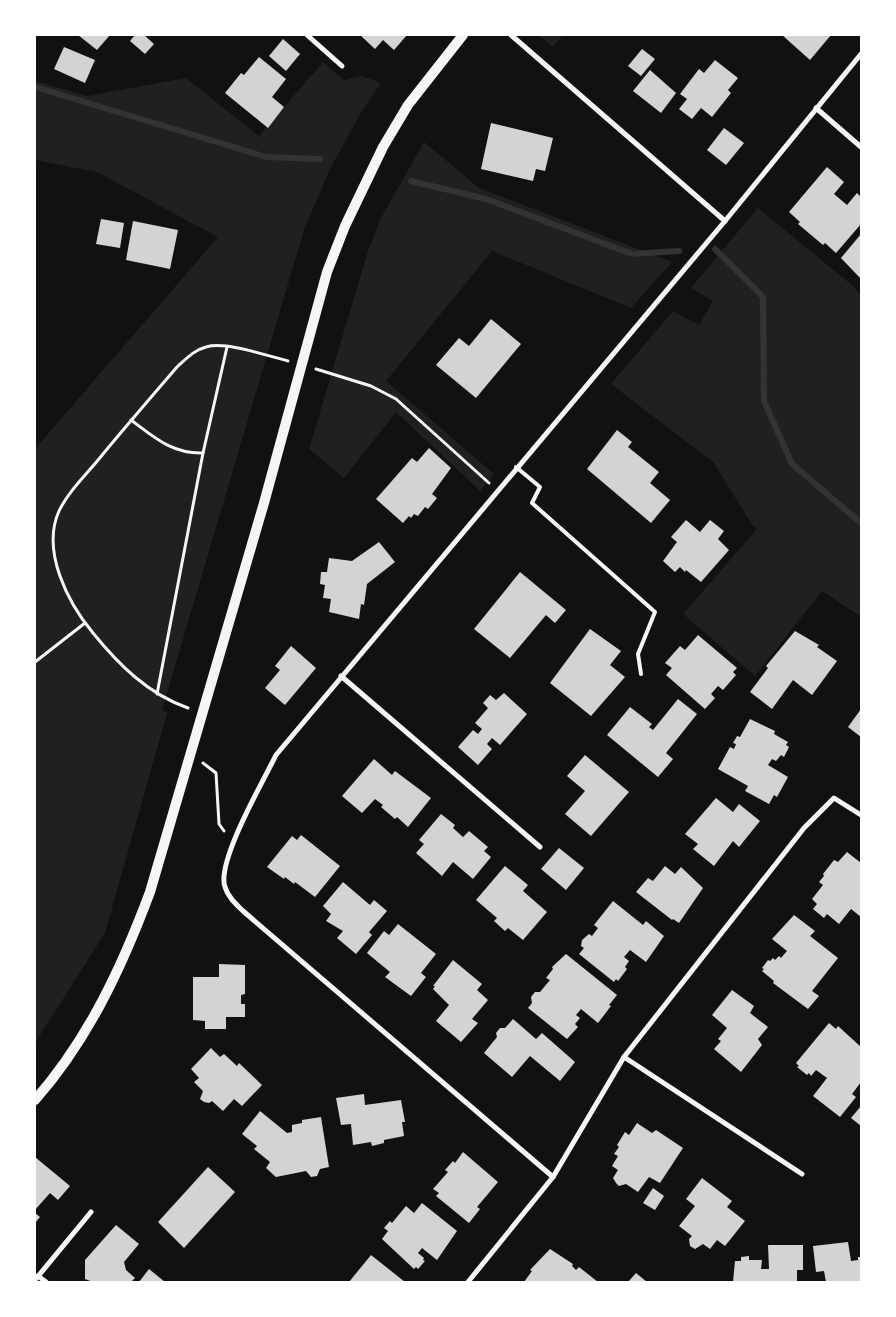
<svg xmlns="http://www.w3.org/2000/svg" width="896" height="1317" viewBox="0 0 896 1317" font-family="'Work Sans',sans-serif">
<rect width="100%" height="100%" fill="#111"/>
<g fill="#202020">
<polygon points="539,35 563,35 553,47"/>
<polygon points="323,62 344,80 362,76 381,83 363,109 330,169 304,230 162,710 167,713 105,933 35,1043 35,449 218,237 97,172 35,160 35,81 87,96 186,78 259,136"/>
<polygon points="424,142 479,188 672,262 631,308 492,251 386,381 494,474 480,491 396,412 344,478 309,449 368,251 381,218"/>
<polygon points="758,208 853,286 861,296 861,617 822,591 755,676 683,614 757,529 751,523 713,462 611,384 673,311 699,325 713,301 691,288"/>
</g>
<g fill="none" stroke-linecap="round" stroke-linejoin="round">
<g stroke="#333" stroke-width="6">
<polyline points="35,87 266,157 320,159"/>
<polyline points="411,181 486,199 632,254 679,251"/>
<polyline points="715,249 763,297 764,401 792,464 861,523"/>
</g>
</g>
<g fill="#d3d3d3">
<polygon points="78,35 110,35 97,50"/>
<polygon points="135,35 144,35 154,44 145,54 130,41"/>
<polygon points="360,35 407,35 394,50 383,40 375,49"/>
<polygon points="782,35 831,35 810,60"/>
<polygon points="283,39 300,54 286,71 269,56"/>
<polygon points="64,47 95,60 85,83 54,69"/>
<polygon points="642,49 655,59 641,76 628,66"/>
<polygon points="259,57 286,79 272,97 284,107 268,128 225,93 241,73 244,75"/>
<polygon points="715,60 738,78 728,90 731,93 712,117 701,108 692,119 679,109 687,99 680,94 699,69 704,73"/>
<polygon points="650,70 676,93 661,113 633,91"/>
<polygon points="491,123 553,138 545,171 536,169 533,181 481,169"/>
<polygon points="724,128 744,143 726,165 707,150"/>
<polygon points="827,167 844,182 834,194 847,205 857,193 861,197 861,224 836,253 825,243 823,245 798,224 800,222 789,212"/>
<polygon points="101,219 124,223 120,248 96,244"/>
<polygon points="133,221 178,230 170,269 126,260"/>
<polygon points="861,234 861,279 841,258"/>
<polygon points="491,319 521,344 476,398 436,365 459,338 469,346"/>
<polygon points="617,430 632,442 628,447 659,472 650,483 670,500 651,523 587,469"/>
<polygon points="429,448 451,468 432,494 437,498 428,509 425,507 418,516 414,514 411,518 409,516 403,523 376,499 412,458 417,462"/>
<polygon points="686,520 700,532 710,520 724,531 718,539 729,550 701,582 686,570 685,572 680,567 675,572 663,561 677,542 671,537"/>
<polygon points="379,542 395,562 367,584 364,605 361,604 359,619 329,612 331,599 323,598 325,585 320,584 321,572 327,572 329,558 352,561"/>
<polygon points="520,572 566,610 555,623 546,615 510,658 474,629"/>
<polygon points="590,629 621,651 610,665 625,677 591,716 550,683"/>
<polygon points="795,631 819,645 817,647 837,661 812,695 793,680 772,709 750,692 768,668 766,666"/>
<polygon points="698,635 737,668 733,672 736,675 723,690 718,686 711,694 715,698 705,709 666,675 672,668 665,663 680,646 685,650"/>
<polygon points="291,646 316,668 285,705 265,688 280,670 275,666"/>
<polygon points="504,693 527,714 500,745 492,738 487,744 492,749 478,765 458,747 473,730 478,734 482,729 475,723 488,708 483,703 490,695 496,700"/>
<polygon points="678,699 697,714 666,753 673,759 658,777 607,735 630,707 652,724 649,727 653,730"/>
<polygon points="861,709 861,737 848,727"/>
<polygon points="750,719 775,731 774,734 788,742 786,745 789,747 784,757 781,755 776,761 772,759 768,765 788,777 777,797 774,795 769,804 745,791 748,786 718,769 730,747 734,749 736,744 733,743 737,736 740,737"/>
<polygon points="585,755 629,792 591,836 565,814 585,791 567,776"/>
<polygon points="374,759 392,775 395,771 431,798 408,827 397,817 395,819 381,807 383,805 375,799 362,813 342,796"/>
<polygon points="716,798 733,812 739,804 760,821 739,847 733,841 714,866 693,849 698,844 685,834"/>
<polygon points="441,814 455,825 453,828 463,837 469,831 488,847 484,851 491,857 473,879 453,862 442,876 416,853 424,844 419,840"/>
<polygon points="301,835 340,866 315,897 295,882 294,884 285,877 284,879 267,867 292,836 297,840"/>
<polygon points="559,848 584,868 566,890 541,869"/>
<polygon points="847,852 861,863 861,917 851,909 839,924 827,914 824,918 813,909 817,904 812,899 823,885 819,882 824,876 823,874 834,860 838,862"/>
<polygon points="505,866 528,885 523,891 547,912 523,940 508,928 505,931 494,921 497,918 476,900"/>
<polygon points="665,866 675,874 681,867 703,888 679,923 673,919 672,920 636,892 648,878 653,881"/>
<polygon points="343,882 370,905 374,900 387,911 369,932 372,935 356,954 337,938 343,931 326,921 331,914 323,906"/>
<polygon points="613,901 643,925 646,921 664,936 646,962 630,950 624,957 629,961 625,967 627,969 618,981 616,979 614,982 579,954 584,948 581,946 582,940 589,934 592,936 598,928 594,925"/>
<polygon points="794,915 815,931 810,936 838,958 812,991 819,996 808,1009 773,983 774,981 762,971 764,969 762,968 768,960 770,961 773,958 775,960 779,956 781,958 787,951 772,939"/>
<polygon points="398,924 436,954 421,973 426,977 411,996 385,977 390,972 367,953 384,931 389,935"/>
<polygon points="566,954 617,995 609,1005 611,1006 598,1023 581,1009 576,1015 580,1018 575,1024 578,1027 567,1039 528,1008 532,1003 531,997 535,992 540,992 550,980 546,978 553,969 552,967"/>
<polygon points="453,960 482,984 477,990 488,1000 472,1019 478,1023 461,1042 436,1021 449,1005 433,989 435,986 433,986"/>
<polygon points="219,964 245,965 245,994 241,995 241,1004 245,1004 245,1017 226,1017 226,1029 205,1029 205,1021 193,1020 193,977 219,977"/>
<polygon points="732,990 754,1006 750,1013 768,1027 758,1039 762,1045 741,1072 714,1049 721,1041 718,1039 727,1028 712,1015"/>
<polygon points="513,1019 536,1039 542,1033 575,1062 560,1081 530,1056 512,1077 484,1053 497,1037 496,1033 500,1028 505,1028"/>
<polygon points="829,1023 836,1029 838,1026 861,1047 861,1082 852,1094 856,1097 840,1117 813,1096 827,1078 816,1070 811,1076 809,1073 807,1075 797,1067 799,1066 796,1063"/>
<polygon points="211,1048 220,1057 224,1054 237,1066 239,1063 262,1085 242,1106 234,1099 223,1111 212,1101 209,1103 204,1102 200,1099 203,1091 194,1082 199,1078 191,1069"/>
<polygon points="364,1094 365,1105 401,1100 405,1122 402,1122 404,1136 384,1140 384,1143 372,1146 371,1142 353,1145 351,1124 341,1125 336,1098"/>
<polygon points="861,1106 861,1126 851,1118"/>
<polygon points="260,1111 287,1133 292,1132 292,1125 302,1123 302,1120 321,1117 329,1167 320,1169 317,1176 311,1177 306,1171 276,1177 266,1168 270,1162 254,1149 257,1146 242,1134"/>
<polygon points="637,1123 652,1133 656,1130 683,1148 660,1183 649,1177 638,1192 626,1184 619,1186 616,1183 613,1178 618,1170 612,1166 618,1156 614,1154 619,1147 617,1145 625,1132 629,1135"/>
<polygon points="463,1152 498,1182 477,1207 480,1209 469,1223 436,1196 439,1193 433,1189 448,1172 445,1170 453,1161 455,1163"/>
<polygon points="35,1157 70,1186 58,1200 50,1193 35,1210"/>
<polygon points="208,1167 235,1192 184,1248 158,1222"/>
<polygon points="702,1178 732,1201 727,1207 745,1221 725,1246 717,1240 710,1249 703,1244 695,1249 690,1246 689,1239 692,1236 679,1226 695,1206 686,1199"/>
<polygon points="653,1188 664,1196 655,1210 643,1203"/>
<polygon points="422,1203 457,1231 437,1260 422,1248 418,1253 424,1258 423,1260 425,1261 418,1269 416,1267 414,1269 382,1239 388,1231 384,1228 390,1221 392,1223 406,1206 414,1213"/>
<polygon points="35,1213 40,1217 35,1223"/>
<polygon points="116,1225 139,1244 124,1262 126,1270 135,1278 131,1282 93,1282 85,1279 85,1260"/>
<polygon points="848,1242 851,1261 858,1260 858,1257 861,1257 861,1282 826,1282 824,1271 816,1272 813,1246"/>
<polygon points="768,1245 803,1245 803,1270 797,1270 797,1282 733,1282 735,1261 741,1261 741,1257 749,1256 749,1260 762,1260 761,1269 769,1269"/>
<polygon points="550,1249 573,1264 572,1266 576,1270 579,1267 598,1282 524,1282 532,1271 530,1270"/>
<polygon points="371,1255 405,1282 349,1282"/>
<polygon points="149,1269 165,1282 139,1282"/>
<polygon points="636,1273 647,1282 628,1282"/>
</g>
<g fill="none" stroke-linecap="round" stroke-linejoin="round">
<g stroke="#f5f5f5" stroke-width="3">
<polyline points="316,369 371,386 396,399 489,483"/>
<path d="M131,420C154,437 172,454 203,453"/>
<polyline points="35,662 85,623"/>
<polyline points="157,694 203,453 227,347"/>
<path d="M188,708C148,694 119,665 93,633C68,603 41,551 59,511C69,490 89,472 103,454C127,425 152,396 177,367C186,359 194,350 206,347C227,341 267,356 288,361"/>
<polyline points="203,763 216,773 219,824 224,831"/>
</g>
<polyline stroke="#f5f5f5" stroke-width="4" points="516,467 540,487 532,503 655,612 638,654 641,674"/>
<g stroke="#f5f5f5" stroke-width="5">
<polyline points="307,35 342,66"/>
<polyline points="511,35 725,221"/>
<polyline points="816,108 861,147"/>
<polyline points="341,676 540,847"/>
<polyline points="624,1057 802,1174"/>
<path d="M553,1177L243,911C236,904 228,897 225,887C216,862 264,780 276,755L725,221L861,54"/>
<polyline points="38,1276 46,1282"/>
<polyline points="35,1280 91,1212"/>
<polyline points="468,1282 553,1177 624,1057 804,828 834,798 861,815"/>
</g>
<path stroke="#f5f5f5" stroke-width="10" d="M35,1100C88,1040 122,967 150,892L264,503L327,272L345,226L383,147L408,105L463,35"/>
</g>
<rect width="896" height="1317" fill="none" stroke="#ffffff" stroke-width="72"/>
</svg>
